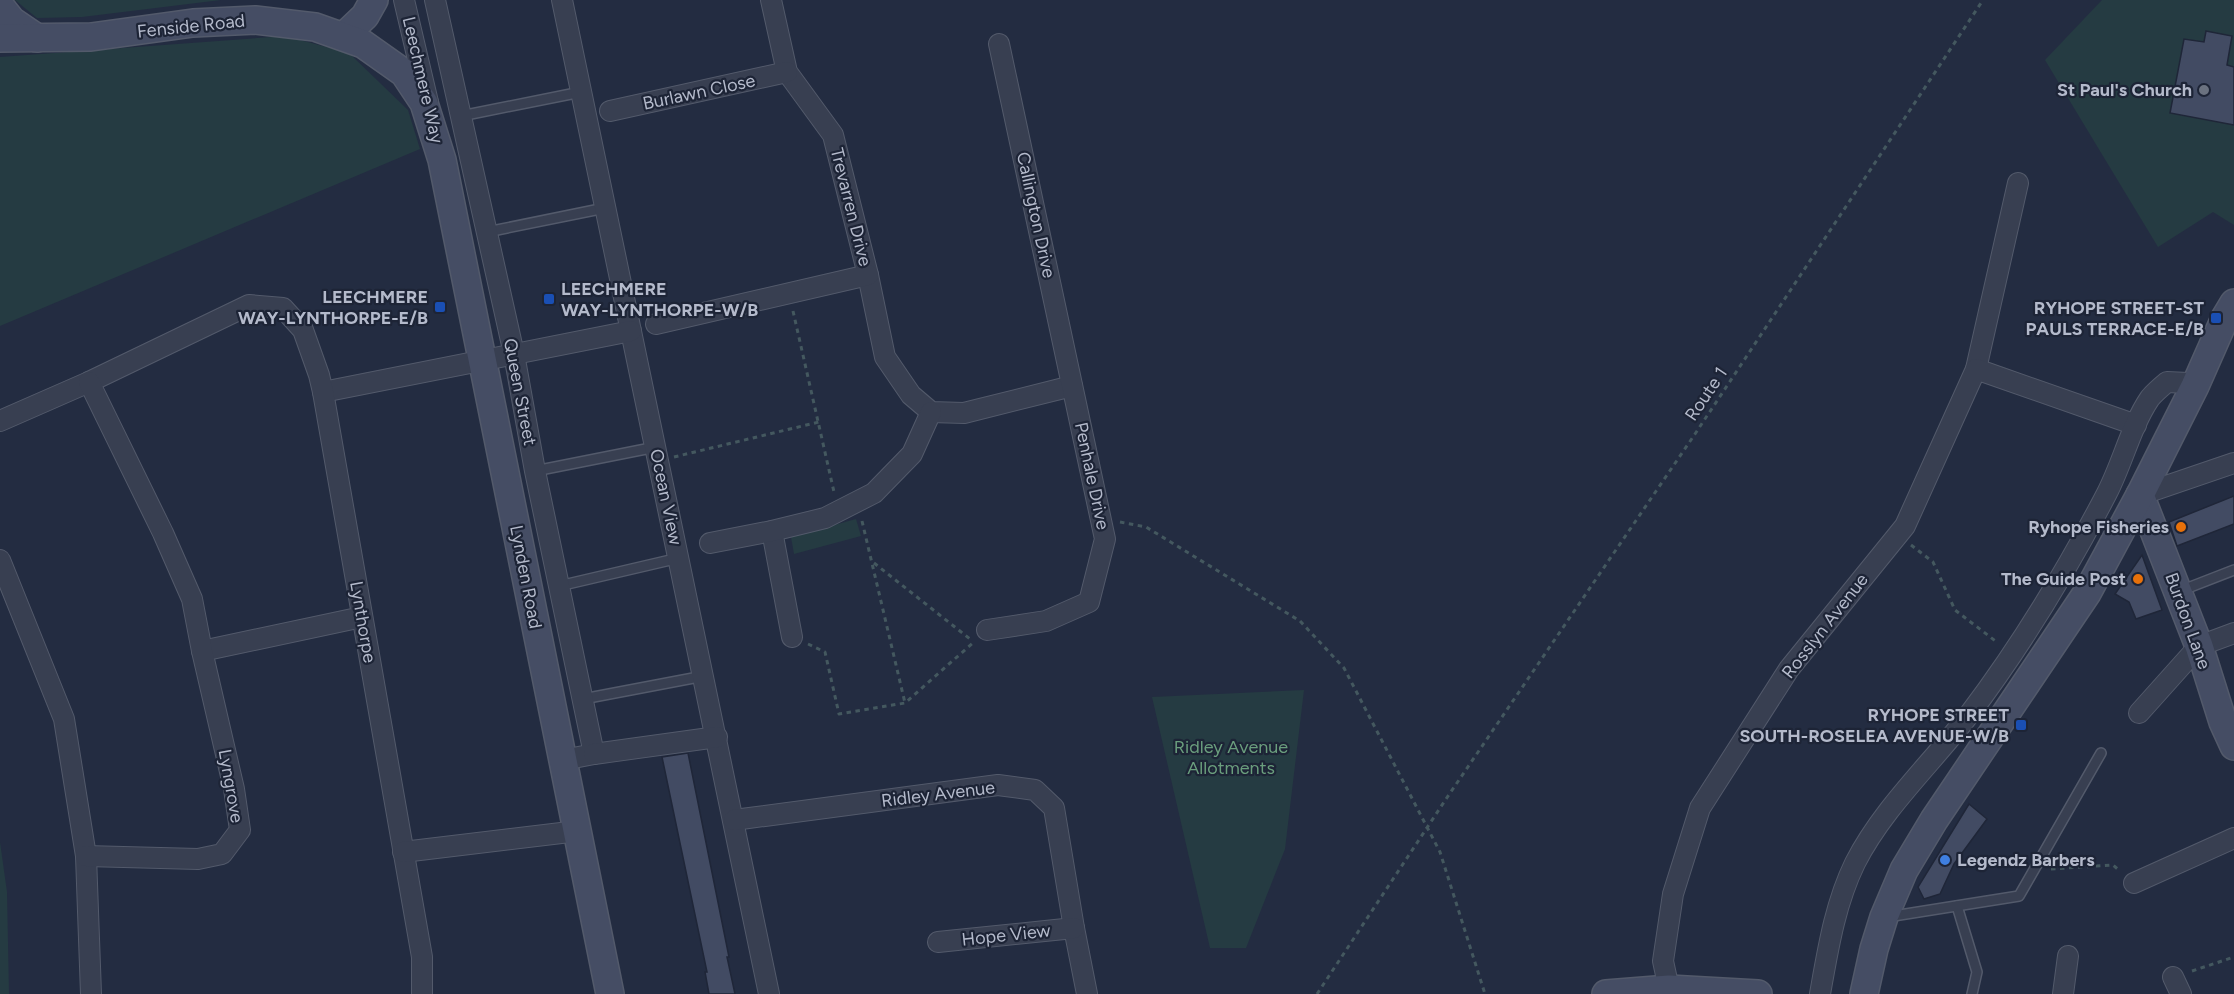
<svg xmlns="http://www.w3.org/2000/svg" width="2234" height="994" viewBox="0 0 2234 994" font-family="Figtree,sans-serif">
<rect width="100%" height="100%" fill="#232c41"/>
<g fill="#253b42">
<polygon points="15,0 221,0 82,17 37,18"/>
<polygon points="2102,0 2234,0 2234,225 2213,212 2158,247 2045,60"/>
<polygon points="285,36 349,53 408,110 420,149 0,326 0,57"/>
<polygon points="856,519 861,536 794,554 791,537"/>
<polygon points="1304,690 1285,849 1246,948 1210,948 1152,697"/>
<polygon points="0,842 7,892 9,994 0,994"/>
</g>
<g fill="#424b63" stroke="#1f2638" stroke-width="1.5">
<polygon points="2206,31 2232,36 2227,65 2234,67 2234,125 2170,113 2184,39 2204,42"/>
<polygon points="2234,496 2234,524 2177,546 2169,522"/>
<polygon points="2142,555 2162,610 2136,619 2129,602 2115,594"/>
<polygon points="688,753 729,957 727,957 735,994 709,994 705,972 707,972 662,757"/>
<polygon points="1969,804 1987,819 1954,864 1940,894 1924,899 1918,887"/>
</g>
<g fill="none" stroke-linecap="round" stroke-linejoin="round">
<g stroke="#535a6b" stroke-width="12">
<g id="lane">
<polyline points="461,116 581,92"/>
<polyline points="487,232 605,208"/>
<polyline points="535,471 656,447"/>
<polyline points="559,586 679,558"/>
<polyline points="2180,591 2234,570"/>
<polyline points="583,699 704,676"/>
<polyline points="1957,906 1977,972 1972,994"/>
<polyline points="1887,917 2019,896 2101,753"/>
</g>
</g>
<g stroke="#535a6b" stroke-width="22">
<g id="street">
<polyline points="404,0 428,102"/>
<polyline points="435,0 514,354 535,471 594,754 563,760"/>
<polyline points="562,0 769,994"/>
<polyline points="771,0 787,72 833,135 868,275 885,357 911,395 931,412 964,413 1072,386"/>
<polyline points="610,111 787,72"/>
<polyline points="656,324 868,275"/>
<polyline points="1976,369 2018,183"/>
<polyline points="323,392 631,331"/>
<polyline points="0,421 89,382 249,305 283,308 303,330 319,375 323,392 422,957 422,994"/>
<polyline points="2140,495 2234,463"/>
<polyline points="772,531 792,637"/>
<polyline points="710,543 772,531 825,518 874,493 912,454 931,412"/>
<polyline points="0,560 64,719 86,856 91,994"/>
<polyline points="987,630 1046,621 1089,602 1105,539 999,44"/>
<polyline points="202,651 362,617"/>
<polyline points="2139,713 2199,646 2234,633"/>
<polyline points="594,754 717,737"/>
<polyline points="734,820 998,785 1035,790 1054,808 1074,928 1087,994"/>
<polyline points="403,852 578,831"/>
<polyline points="86,856 198,859 222,854 240,830 234,789 202,651 192,599 163,533 89,382"/>
<polyline points="2134,883 2234,838"/>
<polyline points="938,942 1074,928"/>
<polyline points="2173,977 2181,994"/>
<polyline points="1669,989 1663,961 1673,894 1700,808 1789,669 1905,526 1976,369 2136,425"/>
<path d="M1820,994C1828,949 1835,904 1855,863C1883,808 1931,764 1968,716C2021,646 2067,570 2107,493C2123,462 2131,426 2150,398C2155,392 2161,387 2167,382L2188,383L2195,386"/>
<polyline points="2063,994 2068,956"/>
</g>
</g>
<g stroke="#535a6b" stroke-width="30">
<g id="secondary">
<polyline points="0,6 12,21 37,38"/>
<polyline points="344,36 365,16 374,0"/>
<polyline points="0,38 91,37 193,23 255,20 315,27 363,44 404,73 424,103 442,160 610,994"/>
<polyline points="2140,495 2199,646 2223,722 2234,746"/>
<polyline points="1606,994 1669,989 1758,994"/>
<polyline points="1864,994 1874,949 1884,917 1904,870 1934,820 2087,593 2140,495 2195,386 2225,318 2234,303"/>
</g>
</g>
<g stroke="#44585f" stroke-width="3" stroke-dasharray="4.5 4.5" stroke-linecap="butt">
<polyline points="793,311 834,492"/>
<polyline points="674,457 819,422"/>
<polyline points="862,521 905,703"/>
<polyline points="1120,522 1146,527 1300,621 1344,668 1440,852 1485,994"/>
<polyline points="1911,545 1933,562 1955,610 1998,643"/>
<polyline points="874,563 970,639"/>
<polyline points="808,644 825,652 839,714 905,703 975,641"/>
<polyline points="2051,869 2113,865 2120,871"/>
<polyline points="2192,971 2234,957"/>
<polyline points="1317,994 1446,799 1695,434 1983,0"/>
</g>
<use href="#lane" stroke="#383f51" stroke-width="9"/>
<use href="#street" stroke="#383f51" stroke-width="20"/>
<use href="#secondary" stroke="#454d64" stroke-width="27"/>
</g>
<circle fill="#6b7280" stroke="#1d2436" stroke-width="2" cx="2204" cy="90" r="6"/>
<g fill="#1a4fb4" stroke="#1d2436" stroke-width="2">
<rect x="543" y="293" width="12" height="12" rx="3"/>
<rect x="434" y="301" width="12" height="12" rx="3"/>
<rect x="2210" y="312" width="12" height="12" rx="3"/>
<rect x="2015" y="719" width="12" height="12" rx="3"/>
</g>
<g fill="#e8710a" stroke="#1d2436" stroke-width="2">
<circle cx="2181" cy="527" r="6"/>
<circle cx="2138" cy="579" r="6"/>
</g>
<circle fill="#3f7fe0" stroke="#1d2436" stroke-width="2" cx="1945" cy="860" r="6"/>
<g text-anchor="middle" dominant-baseline="central" stroke-width="4.5" stroke-linejoin="round" paint-order="stroke">
<g font-size="18" fill="#b4bacb" stroke="#1d2436">
<text transform="translate(191 26) rotate(-6)">Fenside Road</text>
<text transform="translate(423 80) rotate(77)">Leechmere Way</text>
<text transform="translate(699 92) rotate(-12)">Burlawn Close</text>
<text transform="translate(851 207) rotate(76)">Trevarren Drive</text>
<text transform="translate(1036 215) rotate(78)">Callington Drive</text>
<text transform="translate(520 392) rotate(79)">Queen Street</text>
<text transform="translate(1706 394) rotate(-56)">Route 1</text>
<text transform="translate(1092 476) rotate(78)">Penhale Drive</text>
<text transform="translate(666 497) rotate(78)">Ocean View</text>
<text transform="translate(526 577) rotate(79)">Lynden Road</text>
<text transform="translate(2188 621) rotate(70)">Burdon Lane</text>
<text transform="translate(363 622) rotate(80)">Lynthorpe</text>
<text transform="translate(1825 626) rotate(-52)">Rosslyn Avenue</text>
<text transform="translate(231 786) rotate(80)">Lyngrove</text>
<text transform="translate(938 794) rotate(-7)">Ridley Avenue</text>
<text transform="translate(1006 935) rotate(-6)">Hope View</text>
</g>
<g font-size="18" font-weight="bold" fill="#b4bacb" stroke="#1d2436" text-anchor="end">
<text x="2192" y="90">St Paul's Church</text>
<text x="561" y="289" text-anchor="start">LEECHMERE<tspan x="561" dy="21">WAY-LYNTHORPE-W/B</tspan></text>
<text x="428" y="297">LEECHMERE<tspan x="428" dy="21">WAY-LYNTHORPE-E/B</tspan></text>
<text x="2204" y="308">RYHOPE STREET-ST<tspan x="2204" dy="21">PAULS TERRACE-E/B</tspan></text>
<text x="2169" y="527">Ryhope Fisheries</text>
<text x="2126" y="579">The Guide Post</text>
<text x="2009" y="715">RYHOPE STREET<tspan x="2009" dy="21">SOUTH-ROSELEA AVENUE-W/B</tspan></text>
<text x="1957" y="860" text-anchor="start">Legendz Barbers</text>
</g>
<g font-size="18" fill="#6a9e7d" stroke="#1d2436">
<text x="1231" y="747">Ridley Avenue<tspan x="1231" dy="21">Allotments</tspan></text>
</g>
</g>
</svg>
